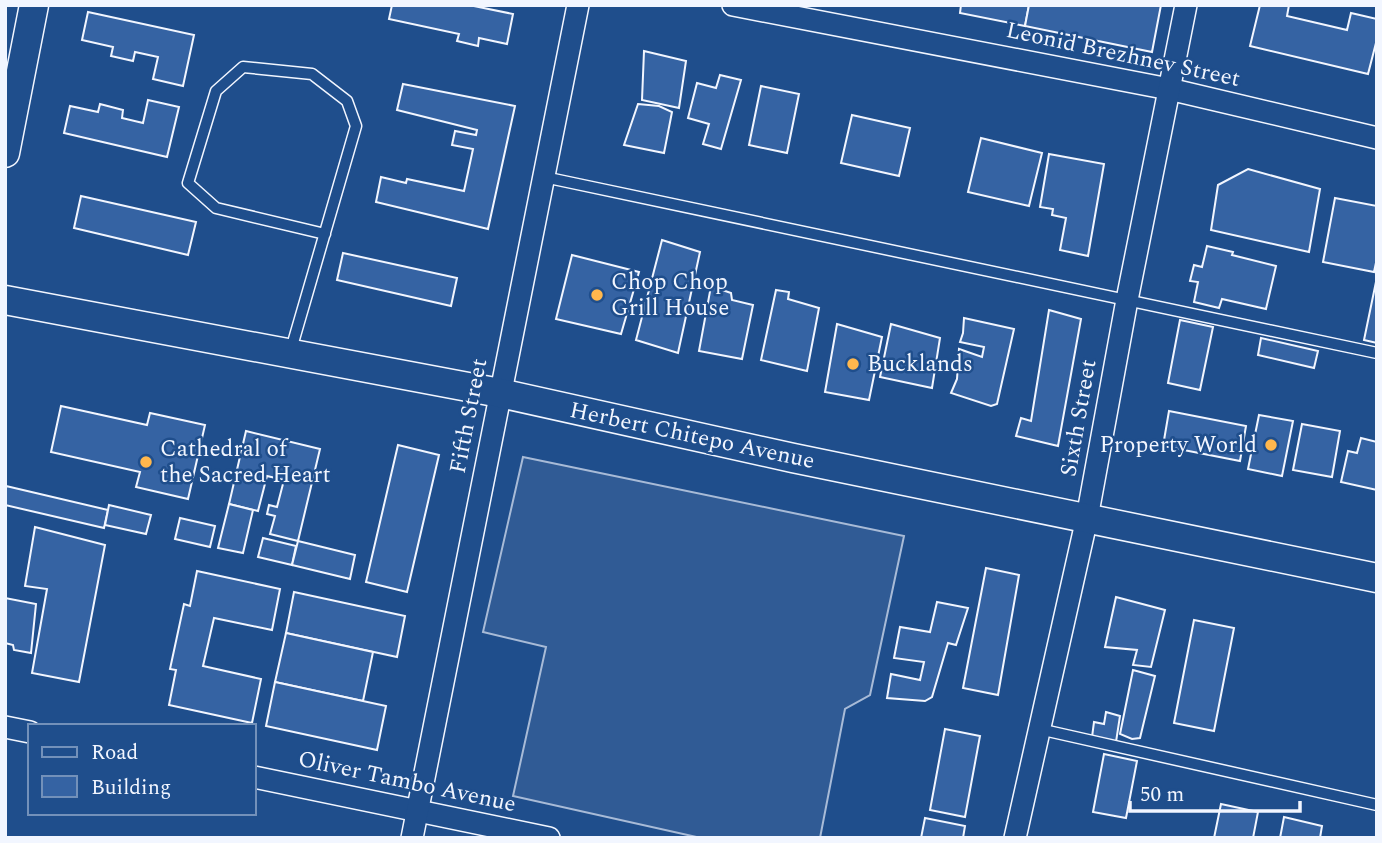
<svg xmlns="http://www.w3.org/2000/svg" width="1382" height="843" viewBox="0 0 1382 843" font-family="Spectral,serif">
<rect width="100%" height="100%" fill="#1f4e8c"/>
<polygon fill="#305b95" stroke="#a8bbd7" stroke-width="2" points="523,457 904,536 870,695 845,709 820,838 701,838 513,796 546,647 483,632"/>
<g fill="#3563a3" stroke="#f2f6ff" stroke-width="2">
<polygon points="392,5 469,5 513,14 507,44 479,38 478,46 457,41 459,34 389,19"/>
<polygon points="961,5 1029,5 1025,26 960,13"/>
<polygon points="1029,5 1161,5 1152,52 1025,26"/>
<polygon points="1260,5 1289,5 1287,16 1347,30 1351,13 1377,19 1377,39 1368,74 1250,46"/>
<polygon points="88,12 194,35 183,86 153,79 158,57 135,52 133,61 111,56 113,47 82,40"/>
<polygon points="644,51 686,61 679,108 642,100"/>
<polygon points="720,75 741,80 721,149 703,144 709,124 688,118 697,83 716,88"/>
<polygon points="403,84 515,106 488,229 376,202 381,177 406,183 407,179 464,191 473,149 452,145 455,131 476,135 477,130 397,110"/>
<polygon points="761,86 799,94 787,153 749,145"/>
<polygon points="148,100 179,107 167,157 64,133 70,106 98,112 100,104 123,110 122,118 143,123"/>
<polygon points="638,104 659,106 672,112 664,153 624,145"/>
<polygon points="852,115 910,128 899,176 841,163"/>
<polygon points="981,138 1042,153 1029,206 968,192"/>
<polygon points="1049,154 1104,164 1088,256 1060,250 1066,218 1052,215 1053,209 1040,207"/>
<polygon points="1248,169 1320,189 1309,252 1211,230 1218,185"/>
<polygon points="81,196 196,222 188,255 74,228"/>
<polygon points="1335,198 1377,206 1377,258 1374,272 1323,262"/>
<polygon points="662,240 700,252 678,353 636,340"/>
<polygon points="1207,246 1233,252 1232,255 1276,266 1266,309 1222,299 1219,308 1194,302 1198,282 1190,281 1194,265 1202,267"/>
<polygon points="343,253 457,278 451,306 337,280"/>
<polygon points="572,255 639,272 621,334 556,319"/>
<polygon points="1377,277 1377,343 1364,340"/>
<polygon points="711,286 731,293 732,300 753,305 742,359 699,351"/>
<polygon points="776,290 789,292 788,299 819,308 807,371 761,360"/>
<polygon points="1049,310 1081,319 1058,446 1016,436 1021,418 1031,421"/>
<polygon points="964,318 1014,329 997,404 991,406 951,393 957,379 959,349 982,357 984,347 960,342 963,333"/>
<polygon points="1180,320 1213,327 1200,390 1168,383"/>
<polygon points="837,324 882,337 869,400 825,392"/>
<polygon points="891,324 940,338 932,388 880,377"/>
<polygon points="1261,338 1318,351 1314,368 1258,355"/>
<polygon points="61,406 147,425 150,413 205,425 188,499 136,487 140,472 51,452"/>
<polygon points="1169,411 1246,426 1240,461 1163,446"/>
<polygon points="1259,415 1293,421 1282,476 1248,469"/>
<polygon points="1302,424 1340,431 1332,477 1293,470"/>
<polygon points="246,431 320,449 298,541 270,534 275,516 267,514 269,505 277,507 284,480 267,476 258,511 229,504"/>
<polygon points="1361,438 1377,442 1377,490 1341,482 1348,451 1357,453"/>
<polygon points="398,445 439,455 407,592 366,582"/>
<polygon points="6,486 108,510 104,528 5,505"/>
<polygon points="229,504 253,510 243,553 218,548"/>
<polygon points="109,505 151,515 146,534 105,525"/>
<polygon points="180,518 215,526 210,547 175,539"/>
<polygon points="35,527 105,545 79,682 32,673 47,589 25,586"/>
<polygon points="263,538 296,546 292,565 258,557"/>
<polygon points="298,541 355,555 350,579 292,565"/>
<polygon points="986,568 1019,575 998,695 963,688"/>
<polygon points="197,571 280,589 272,630 214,618 203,666 261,679 252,723 169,705 176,670 170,669 184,604 190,606"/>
<polygon points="294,592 405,616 397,657 286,633"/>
<polygon points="1116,597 1165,610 1151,667 1133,665 1137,650 1105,647"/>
<polygon points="5,598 36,604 31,653 14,650 13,645 5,643"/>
<polygon points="937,602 968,608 956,645 948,643 932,697 925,701 887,698 891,674 920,680 924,662 894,658 900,627 930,632"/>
<polygon points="1194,620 1234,628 1214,731 1174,723"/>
<polygon points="286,633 373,652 363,701 275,682"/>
<polygon points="1133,670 1155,676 1140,738 1132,739 1120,734"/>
<polygon points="275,682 386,706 377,750 266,726"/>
<polygon points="1106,712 1120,716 1116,742 1092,737 1094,722 1104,724"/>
<polygon points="945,729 980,736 965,817 930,810"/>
<polygon points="1104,754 1137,761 1126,818 1093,812"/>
<polygon points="1221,804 1258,812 1253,838 1214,838"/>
<polygon points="1284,817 1322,826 1320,838 1280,838"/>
<polygon points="925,818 965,826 963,838 921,838"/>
</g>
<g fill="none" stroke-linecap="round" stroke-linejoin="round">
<g stroke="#f2f6ff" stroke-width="13">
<g id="lane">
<polyline points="544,177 1377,353"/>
<polyline points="290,353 356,126 347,101 312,74 243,67 216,91 188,183 216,208 325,234"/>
<polyline points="1039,729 1377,805"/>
</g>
</g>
<g stroke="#f2f6ff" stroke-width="24">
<g id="street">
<polyline points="733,5 1169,89 1377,138"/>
<polyline points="5,727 30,732"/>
<polyline points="254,777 549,838"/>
<polyline points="412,838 578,5"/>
<polyline points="1015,838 1087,518 1127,300 1186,5"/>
</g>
</g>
<g stroke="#f2f6ff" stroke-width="31">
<g id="secondary">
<polyline points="5,153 34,5"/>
<polyline points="5,300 500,393 793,458 1377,578"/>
</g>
</g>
<use href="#lane" stroke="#1f4e8c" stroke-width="10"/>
<use href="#street" stroke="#1f4e8c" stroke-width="21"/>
<use href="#secondary" stroke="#1f4e8c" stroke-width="28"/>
</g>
<g fill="#ffb74d" stroke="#1f4e8c" stroke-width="2.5">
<circle cx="597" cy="295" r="7"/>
<circle cx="853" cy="364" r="7"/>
<circle cx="1271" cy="445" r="7"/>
<circle cx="146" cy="462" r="7"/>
</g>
<g text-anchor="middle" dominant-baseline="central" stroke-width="5" stroke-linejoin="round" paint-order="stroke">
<g font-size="23" fill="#f2f6ff" stroke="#1f4e8c">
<text transform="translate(1123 55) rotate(12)">Leonid Brezhnev Street</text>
<text transform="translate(469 416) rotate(-79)">Fifth Street</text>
<text transform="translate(1079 418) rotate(-80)">Sixth Street</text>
<text transform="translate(692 436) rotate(12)">Herbert Chitepo Avenue</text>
<text transform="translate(407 782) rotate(12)">Oliver Tambo Avenue</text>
</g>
<g font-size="23" fill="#f2f6ff" stroke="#1f4e8c" text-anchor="start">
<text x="611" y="282">Chop Chop<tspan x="611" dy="26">Grill House</tspan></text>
<text x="867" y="364">Bucklands</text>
<text x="1257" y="445" text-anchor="end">Property World</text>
<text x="160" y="449">Cathedral of<tspan x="160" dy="26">the Sacred Heart</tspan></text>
</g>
</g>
<rect width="1382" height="843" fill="none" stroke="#f2f6ff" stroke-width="14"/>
<rect x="28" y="724" width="228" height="91" fill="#1f4e8c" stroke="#7391ba" stroke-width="2"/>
<rect x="42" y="747" width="35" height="10" fill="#1f4e8c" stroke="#7391ba" stroke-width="2"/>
<text x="91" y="759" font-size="21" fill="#f2f6ff">Road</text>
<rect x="42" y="776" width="35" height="21" fill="#3563a3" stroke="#7391ba" stroke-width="2"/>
<text x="91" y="794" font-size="21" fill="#f2f6ff">Building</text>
<path d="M1130 801v10h170v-10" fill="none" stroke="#f2f6ff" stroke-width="3.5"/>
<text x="1140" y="801" font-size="21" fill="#f2f6ff" stroke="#1f4e8c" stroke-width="5" paint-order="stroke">50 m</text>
</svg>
